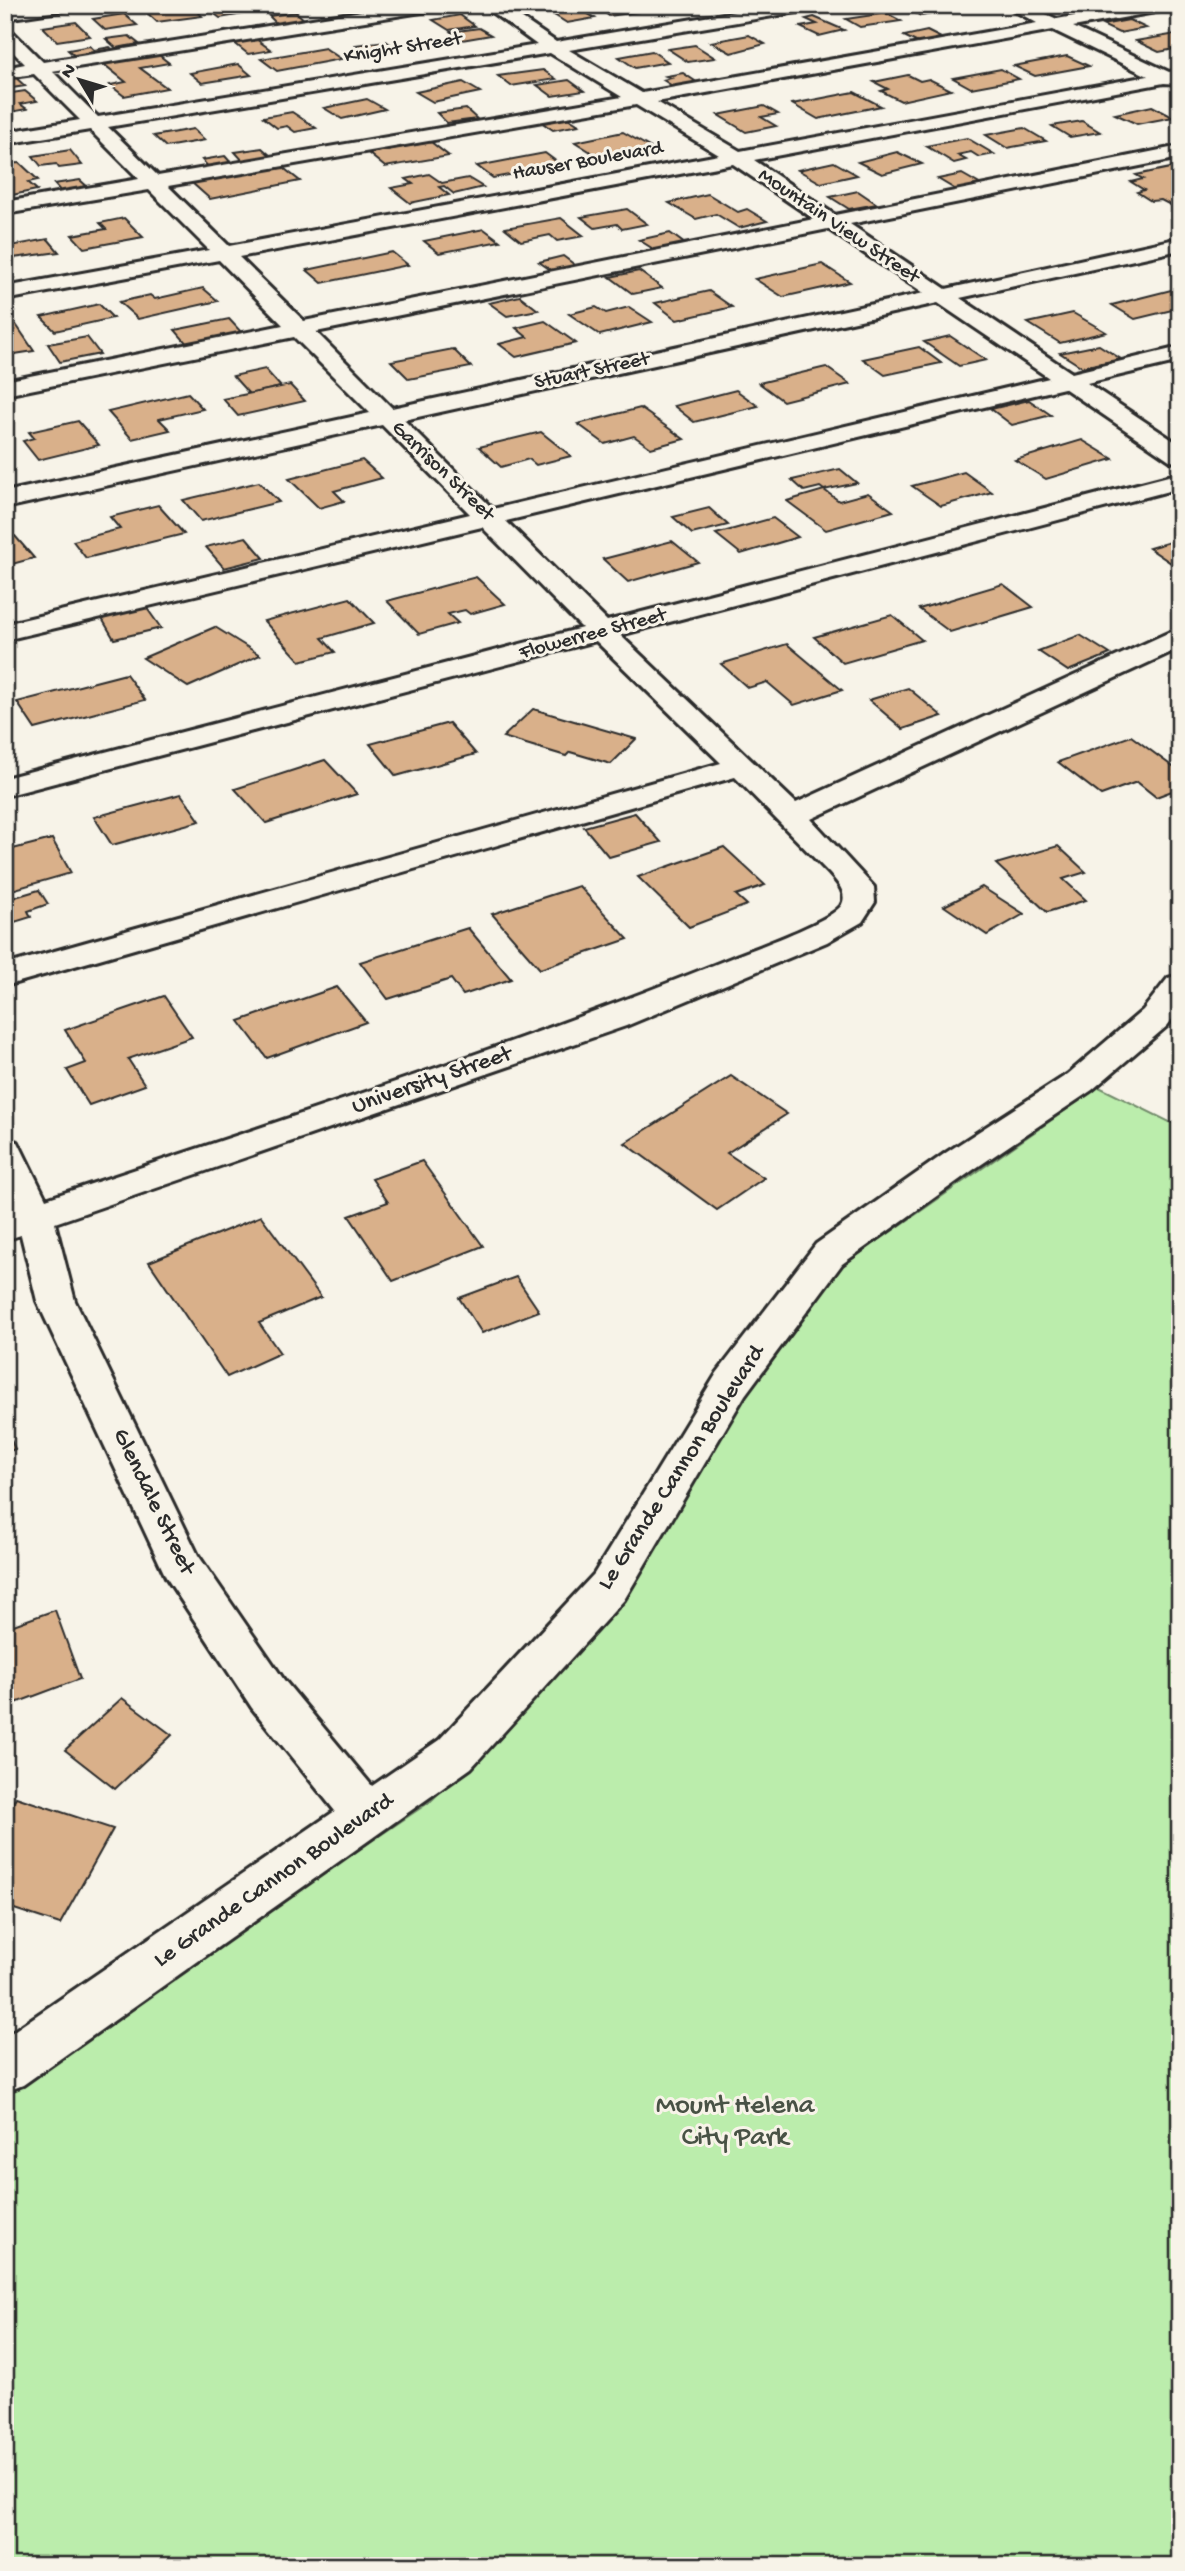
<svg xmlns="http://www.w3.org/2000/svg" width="1185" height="2571" viewBox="0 0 1185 2571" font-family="'Gochi Hand',sans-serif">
<rect width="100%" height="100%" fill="#f7f3e8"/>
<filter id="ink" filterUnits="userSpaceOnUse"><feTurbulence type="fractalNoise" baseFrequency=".0143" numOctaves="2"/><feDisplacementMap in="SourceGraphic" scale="14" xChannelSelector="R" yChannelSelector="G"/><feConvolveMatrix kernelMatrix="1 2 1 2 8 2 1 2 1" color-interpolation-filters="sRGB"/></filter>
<g filter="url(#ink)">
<polygon fill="#bbedac" stroke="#738c6c" stroke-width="2" points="1099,1087 1180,1127 1180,2566 5,2566 5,2087 431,1801 542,1688 757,1370 836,1270"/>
<g fill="#d9b08a" stroke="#2b2b2b" stroke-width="2">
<polygon points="192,5 202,16 157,22 145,11"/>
<polygon points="595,5 628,5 637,12 609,16"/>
<polygon points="921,5 954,5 961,9 921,16 905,8"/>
<polygon points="566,6 573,11 581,10 595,18 567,23 546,10"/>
<polygon points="235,7 244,14 220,18 211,11"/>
<polygon points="296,12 306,21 278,25 269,16"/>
<polygon points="886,13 901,21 860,27 846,19"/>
<polygon points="124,14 137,25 105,30 93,19"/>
<polygon points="460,15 475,26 449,30 433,20"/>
<polygon points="814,17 844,30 819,36 800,27 817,24 806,19"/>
<polygon points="1129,20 1146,28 1119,33 1102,25"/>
<polygon points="76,22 90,36 57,41 43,27"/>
<polygon points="479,28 491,35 462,40 451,32"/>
<polygon points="927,31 943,39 920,44 904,36"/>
<polygon points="1176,34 1180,36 1180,48 1159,52 1136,41"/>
<polygon points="749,35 765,44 731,53 711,42"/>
<polygon points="129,36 139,44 116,48 106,39"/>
<polygon points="256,39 271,50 248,54 233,42"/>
<polygon points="386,41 398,50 369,55 356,45"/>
<polygon points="695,45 715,58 688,62 668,49"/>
<polygon points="90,46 94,50 110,47 114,51 76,57 68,50"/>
<polygon points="325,48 341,59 277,71 261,59"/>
<polygon points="652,51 668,62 635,68 619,57"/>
<polygon points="155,52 169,63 140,68 167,88 124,96 110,85 126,82 101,62"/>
<polygon points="1067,56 1089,66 1035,76 1014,66"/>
<polygon points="238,64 251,75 202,83 190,73"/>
<polygon points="1001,69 1019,79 971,88 953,78"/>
<polygon points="543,70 556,79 511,86 498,76"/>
<polygon points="683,73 698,83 674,87 663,80 671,78 666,76"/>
<polygon points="908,75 920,81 929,79 951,90 901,101 881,91 888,89 874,82"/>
<polygon points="14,76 25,86 5,89 5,77"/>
<polygon points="569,80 584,91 552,96 537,85"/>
<polygon points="463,82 480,92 433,102 416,92"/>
<polygon points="25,91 37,101 20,104 27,109 5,113 5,94"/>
<polygon points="854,92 881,106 818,119 792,104"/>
<polygon points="367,99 385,109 342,119 324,108"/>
<polygon points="764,106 778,114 761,117 776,126 746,132 718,115"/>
<polygon points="1152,106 1173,117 1137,124 1115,114"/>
<polygon points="466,109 477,119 447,123 437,113"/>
<polygon points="292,112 316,128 295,132 287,126 277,128 263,117"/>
<polygon points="566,117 579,125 553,130 541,122"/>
<polygon points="1082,121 1100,132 1070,137 1052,126"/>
<polygon points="1024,128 1046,141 1007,148 986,135"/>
<polygon points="193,129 205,140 166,147 154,136"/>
<polygon points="623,132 651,148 602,159 575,142"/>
<polygon points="967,138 994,154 979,157 971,152 957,155 966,160 954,163 926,146"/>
<polygon points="431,142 449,156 385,167 368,153"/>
<polygon points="262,148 272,157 244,162 235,152"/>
<polygon points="70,150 82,165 59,168 56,164 41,166 33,156"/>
<polygon points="897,152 922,164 882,174 858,162"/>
<polygon points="545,153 561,165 493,178 477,166"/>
<polygon points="225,156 233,165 210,169 202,160"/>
<polygon points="834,162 857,175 821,183 798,170"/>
<polygon points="20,163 38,180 28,182 37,190 7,196 5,164"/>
<polygon points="281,166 300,181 210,199 191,182"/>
<polygon points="1180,166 1180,210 1161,200 1151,201 1137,192 1144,190 1131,182 1143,179 1136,175"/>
<polygon points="429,174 442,183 468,178 483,187 454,194 444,186 439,187 449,195 410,203 391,188 413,184 406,179"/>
<polygon points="962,174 983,186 958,191 938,179"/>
<polygon points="80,180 90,189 63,194 54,184"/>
<polygon points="858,191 877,204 849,209 830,197"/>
<polygon points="708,194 738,212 747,209 767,221 739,228 716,214 696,219 669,203"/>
<polygon points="627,209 647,224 622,229 617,224 595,228 581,217"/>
<polygon points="124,218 143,237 84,248 72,235 106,229 100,223"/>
<polygon points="561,218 584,236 557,241 550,235 521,241 505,228"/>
<polygon points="484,229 500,241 439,253 424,241"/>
<polygon points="670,233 685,244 655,250 639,240"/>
<polygon points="48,239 59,252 5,259 5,247"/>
<polygon points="392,252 408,265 322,283 307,270"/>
<polygon points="563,256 579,268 555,273 539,262"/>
<polygon points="822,264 850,282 783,297 755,279"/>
<polygon points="639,271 662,288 633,294 610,277"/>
<polygon points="203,288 218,301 138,319 119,302 150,295 155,299"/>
<polygon points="1171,290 1180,295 1180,313 1172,310 1135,319 1112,305"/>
<polygon points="709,291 732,307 677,320 655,303"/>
<polygon points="520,296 538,310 507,316 489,303"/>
<polygon points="99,304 113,318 55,331 41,317"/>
<polygon points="596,307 606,313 629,307 652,322 600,335 569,314"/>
<polygon points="1073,313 1106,332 1060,343 1028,323"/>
<polygon points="229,319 243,334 188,345 175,330"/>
<polygon points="545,321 576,343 516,357 499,344 527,337 516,328"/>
<polygon points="15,323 34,351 8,355 5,325"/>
<polygon points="950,336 986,360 959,366 924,342"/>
<polygon points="87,337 100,354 60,362 48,344"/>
<polygon points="1099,345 1121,359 1082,367 1060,353"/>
<polygon points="919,347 941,363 885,375 863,359"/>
<polygon points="453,349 471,367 409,379 391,361"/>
<polygon points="826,367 850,384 783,401 759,383"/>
<polygon points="265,369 281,387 249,394 233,376"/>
<polygon points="290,385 305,401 238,416 223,399"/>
<polygon points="736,390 758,406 694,422 674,406"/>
<polygon points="188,393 203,409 159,419 170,430 132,439 108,412"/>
<polygon points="1029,400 1051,415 1012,425 991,409"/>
<polygon points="640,408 684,439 651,448 634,436 605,444 578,424"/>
<polygon points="78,421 99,445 38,460 23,441 34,438 29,432"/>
<polygon points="541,432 571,456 536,465 529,459 501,467 479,447"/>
<polygon points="1082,440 1113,459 1046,479 1015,460"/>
<polygon points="362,460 382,478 334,491 344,501 319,508 289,479"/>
<polygon points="840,469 857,483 824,490 820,487 804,491 792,480"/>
<polygon points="964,472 992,492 941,506 912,486"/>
<polygon points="259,482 279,502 201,521 183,500"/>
<polygon points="824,490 839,501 868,493 893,511 826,530 787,501"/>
<polygon points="158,505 184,534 86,558 73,541 120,529 110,517"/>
<polygon points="709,508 728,525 692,534 673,517"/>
<polygon points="773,518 798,537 741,554 716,534"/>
<polygon points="15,536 34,558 5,566 5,538"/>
<polygon points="246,537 264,558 224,568 206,547"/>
<polygon points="1180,539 1180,569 1149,548"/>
<polygon points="672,541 698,562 628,582 603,559"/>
<polygon points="476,577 505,604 470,614 465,610 448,614 458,623 419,634 387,601"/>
<polygon points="1003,584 1033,607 950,632 919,609"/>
<polygon points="350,598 374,623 322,638 335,652 300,661 264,621"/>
<polygon points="146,607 161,628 114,639 101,617"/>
<polygon points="892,615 922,640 843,663 814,637"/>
<polygon points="215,627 260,655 188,687 143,658"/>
<polygon points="1080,635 1110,654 1068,671 1038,651"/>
<polygon points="787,644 842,690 794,705 767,682 748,688 721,664"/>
<polygon points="126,674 145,700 35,729 17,702"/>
<polygon points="908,688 942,716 903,729 869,700"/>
<polygon points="533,709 636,739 611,764 570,752 566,756 503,737"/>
<polygon points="449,723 476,754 396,776 370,744"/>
<polygon points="1131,736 1180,772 1180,788 1156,797 1137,782 1101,795 1058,762"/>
<polygon points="325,760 357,794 266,823 235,789"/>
<polygon points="181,794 200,821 112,845 94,817"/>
<polygon points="635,813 661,842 609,857 584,827"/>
<polygon points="52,839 71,873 5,892 5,851"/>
<polygon points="1058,846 1086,872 1063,879 1086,900 1047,912 996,864"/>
<polygon points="724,847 765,885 736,895 747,905 689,927 638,877"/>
<polygon points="579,886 628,939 540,969 492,914"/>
<polygon points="982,887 1024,914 987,935 944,906"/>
<polygon points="39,890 48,904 28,911 31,917 5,925 5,900"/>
<polygon points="468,928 511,979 463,995 451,979 388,999 360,962"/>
<polygon points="337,987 366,1022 267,1058 239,1021"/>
<polygon points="164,996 192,1037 128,1059 145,1085 89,1105 67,1070 86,1063 65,1030"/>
<polygon points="731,1076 787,1114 727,1153 764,1178 717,1210 625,1143"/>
<polygon points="422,1161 483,1246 393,1281 349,1216 388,1202 372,1179"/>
<polygon points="261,1216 321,1297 259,1323 280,1353 227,1377 149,1262"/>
<polygon points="516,1277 539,1311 482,1333 459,1298"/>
<polygon points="5,1427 15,1449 5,1453"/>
<polygon points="55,1610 80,1679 5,1707 5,1628"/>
<polygon points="122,1698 172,1735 115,1789 65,1750"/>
<polygon points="16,1797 113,1829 60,1924 5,1906 5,1816"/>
</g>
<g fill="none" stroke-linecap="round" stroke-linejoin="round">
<g stroke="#2b2b2b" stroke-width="6">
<g id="minor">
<polygon points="29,5 73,5 65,10 5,19 5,9"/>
<path d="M400,5H442L434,10L52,71L98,117L537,45L482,5H502L556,42L777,5H817L809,10L569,50L642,93L1037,23L1004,5H1026L1057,19L1136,5H1174L1166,10L1073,27L1169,72L1180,70L1178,84L1164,83L754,160L835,215L1180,146V158L850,224L946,289L1180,238V250L960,298L1072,373L1180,347V361L1087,383L1180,445V463L1171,461L1064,388L506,521L607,621L1180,473V488L620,635L796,803L1170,632L1180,630V648L811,819L874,887L875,902L862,922L827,942L626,1026L55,1223L75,1301L198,1555L284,1680L372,1786L439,1740L594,1574L717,1373L816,1244L947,1152L1068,1074L1143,1010L1168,978L1180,975V1009L1167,1026L1092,1090L973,1170L842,1264L745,1395L624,1600L471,1768L23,2085L5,2092V2037L335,1811L252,1708L166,1577L37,1301L21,1235L5,1240V1213L13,1210L5,1192V1139L18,1142L46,1199C275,1122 507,1049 731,958C753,949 829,922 841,906C849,894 837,882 830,874L735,777L5,986V965L721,763L596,641L5,796V778L582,628L482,527L5,640V624L470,514L382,425L5,508V492L370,413L294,337L5,395V381L283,325L219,260L5,300V287L209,250L149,190L5,214V202L139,179L90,130L5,144V132L80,120L34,74L5,78V68L25,64L5,44V29L11,30L43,62ZM1053,30L1148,76L740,151L657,102ZM550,53L622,97L158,176L108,127ZM636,105L719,155L229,246L168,186ZM733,164L814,219L304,321L239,257ZM828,229L924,293L392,408L316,332ZM938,303L1049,378L493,509L404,420Z"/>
</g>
</g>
<use href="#minor" fill="#f7f3e8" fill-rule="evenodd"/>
</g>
</g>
<g text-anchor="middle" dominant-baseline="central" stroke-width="6" stroke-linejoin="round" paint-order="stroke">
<g font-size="21" fill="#2b2b2b" stroke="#f7f3e8">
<text transform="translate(403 49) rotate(-9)">Knight Street</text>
<text transform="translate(588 162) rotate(-10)">Hauser Boulevard</text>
<text transform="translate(838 227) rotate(34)">Mountain View Street</text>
<text transform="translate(592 372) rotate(-12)">Stuart Street</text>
<text transform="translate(442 472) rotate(44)">Garrison Street</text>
<text transform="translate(593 635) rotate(-15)">Flowerree Street</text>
</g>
<g font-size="24" fill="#2b2b2b" stroke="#f7f3e8">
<text transform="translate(432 1081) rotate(-19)">University Street</text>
<text transform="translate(682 1468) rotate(-57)">Le Grande Cannon Boulevard</text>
<text transform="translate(153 1502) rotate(64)">Glendale Street</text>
<text transform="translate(274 1881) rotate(-35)">Le Grande Cannon Boulevard</text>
</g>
<g font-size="28" fill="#485245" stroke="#f7f3e8">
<text x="735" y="2106">Mount Helena<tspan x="735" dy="32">City Park</tspan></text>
</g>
</g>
<rect width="1185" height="2571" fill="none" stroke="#f7f3e8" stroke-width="28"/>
<rect x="14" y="14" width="1157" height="2543" fill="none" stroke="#2b2b2b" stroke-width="2.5" filter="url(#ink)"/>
<g transform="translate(80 80) rotate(308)" stroke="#f7f3e8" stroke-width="5" paint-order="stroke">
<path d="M0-5L12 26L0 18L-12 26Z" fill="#2b2b2b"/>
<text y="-10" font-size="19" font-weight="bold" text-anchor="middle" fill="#2b2b2b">N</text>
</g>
</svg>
